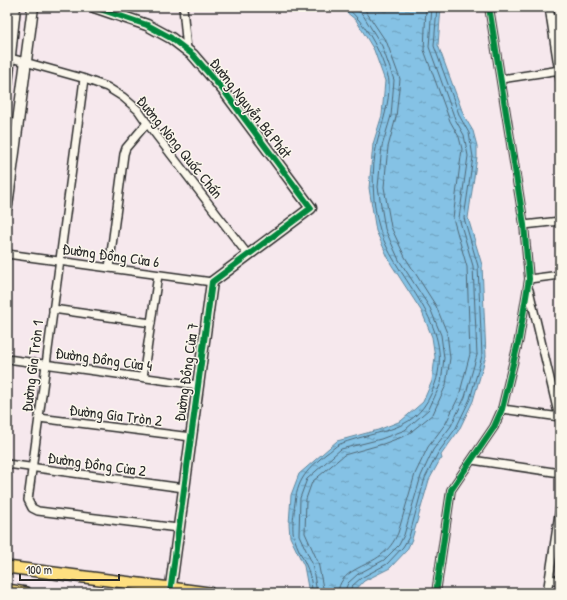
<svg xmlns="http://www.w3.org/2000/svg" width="567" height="600" viewBox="0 0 567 600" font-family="'Patrick Hand',sans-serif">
<defs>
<pattern id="water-ripples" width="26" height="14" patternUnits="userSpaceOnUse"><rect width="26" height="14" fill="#85c2e5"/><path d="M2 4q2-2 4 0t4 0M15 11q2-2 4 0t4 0" fill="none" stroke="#6d9eba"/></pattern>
</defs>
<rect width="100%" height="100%" fill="#f6e8ed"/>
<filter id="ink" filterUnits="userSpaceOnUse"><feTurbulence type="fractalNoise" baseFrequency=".025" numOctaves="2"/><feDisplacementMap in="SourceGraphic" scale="8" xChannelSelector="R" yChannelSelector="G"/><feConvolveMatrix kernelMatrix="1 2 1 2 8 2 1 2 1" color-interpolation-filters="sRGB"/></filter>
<g filter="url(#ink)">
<polygon fill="url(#water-ripples)" stroke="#61869b" points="340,7 441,7 438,45 464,116 473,131 477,146 477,157 468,218 482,265 486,356 473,401 459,430 441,455 442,459 440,460 429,480 412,539 407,550 390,568 364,581 353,593 309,593 304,566 290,537 289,524 291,495 299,474 337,441 378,430 401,421 423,402 432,381 435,357 432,337 422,312 391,264 376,231 369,188 373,144 382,115 385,81 374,50 356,20"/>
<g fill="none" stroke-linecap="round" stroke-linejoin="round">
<g stroke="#4f6775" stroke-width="1">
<path d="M312,593C312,567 300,558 294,537C292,529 293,520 294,513C296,482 303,473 326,454C331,451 335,446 340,444C381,428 418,435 435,384C456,324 396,281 380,230C372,204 371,170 377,143C382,123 390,103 389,82C389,77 386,72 385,68C377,45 365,23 346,7"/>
<polyline points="317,593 312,563 299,535 300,498 307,479 341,449 381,439 405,430 429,409 441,383 444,358 441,335 430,308 399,260 385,229 378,187 382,146 391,116 394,80 382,46 363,15 354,7"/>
<polyline points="324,593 318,562 305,533 306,499 312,482 344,455 383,444 407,435 433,414 446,385 450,358 447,333 436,306 405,257 391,227 384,187 388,147 396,117 400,79 387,43 363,7"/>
<path d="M338,593C339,570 367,567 381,555C389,549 394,542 398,533L415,474L428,447L446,423L459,396L470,354L467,267L453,218L462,149L459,137L450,121L424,50L426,7"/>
<polyline points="344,593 348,583 358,574 384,560 399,545 404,535 421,476 433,450 451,426 465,397 477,355 473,266 459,218 468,156 464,135 455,119 429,47 432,7"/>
<polyline points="349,593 352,586 361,578 387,564 403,547 409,537 425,478 438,453 456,428 470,399 482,356 478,266 464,218 473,157 469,133 460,117 434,46 437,7"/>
</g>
<g stroke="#2b2b2b" stroke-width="10">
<g id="street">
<polyline points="183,7 187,50"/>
<polyline points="549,7 560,79"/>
<polyline points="551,19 560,17"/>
<polyline points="7,57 82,78 107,87 123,97 138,110 147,123 248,255"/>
<polyline points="84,79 28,500 32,508 38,511 178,528"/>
<polyline points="501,79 560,70"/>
<polyline points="524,225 560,221"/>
<polyline points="7,254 212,282"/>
<polyline points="109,268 124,154 126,148 147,123"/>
<polyline points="529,279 560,275"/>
<polyline points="529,290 559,417"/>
<polyline points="53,309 151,323"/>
<polyline points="7,359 198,385"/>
<polyline points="143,377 158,275"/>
<polyline points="502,409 560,417"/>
<polyline points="39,418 191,437"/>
<polyline points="472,460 560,473"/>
<polyline points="7,464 184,488"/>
<polyline points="550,579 560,581"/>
<polyline points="436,593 451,490 494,427 502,409 519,339 529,279 524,225 489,7"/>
<polyline points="547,593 560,507"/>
</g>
</g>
<g stroke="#2b2b2b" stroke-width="13">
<g id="secondary">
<polyline points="94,7 147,25 171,38 193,55 224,91 311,208 212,282 170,593"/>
<polyline points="7,84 15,7"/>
<polyline points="7,206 33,7"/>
</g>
</g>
<g stroke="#2b2b2b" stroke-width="14">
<g id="primary">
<polyline points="7,567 209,593"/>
<polyline points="7,590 26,593"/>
</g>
</g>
<use href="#street" stroke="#fbf7ec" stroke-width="7"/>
<use href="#secondary" stroke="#fbf7ec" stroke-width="10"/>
<use href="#primary" stroke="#fedf80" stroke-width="11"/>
<g stroke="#fbf7ec" stroke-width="8">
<g id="cycleway">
<polyline points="94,7 147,25 171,38 193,55 224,91 311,208 212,282 170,593"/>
<polyline points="436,593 451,490 494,427 502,409 519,339 529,279 524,225 489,7"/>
</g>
</g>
<use href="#cycleway" stroke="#00873e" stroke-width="6"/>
</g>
</g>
<g text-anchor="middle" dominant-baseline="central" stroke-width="3" stroke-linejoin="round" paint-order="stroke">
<g font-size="15" fill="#2b2b2b" stroke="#fbf7ec">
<text transform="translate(251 108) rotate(52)">Đường Nguyễn Bá Phát</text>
<text transform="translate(180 147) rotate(51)">Đường Nông Quốc Chấn</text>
<text transform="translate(111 255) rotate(8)">Đường Đồng Cửa 6</text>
<text transform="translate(104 359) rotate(8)">Đường Đồng Cửa 4</text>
<text transform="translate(32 366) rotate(-83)">Đường Gia Tròn 1</text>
<text transform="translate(186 372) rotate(-82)">Đường Đồng Cửa 7</text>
<text transform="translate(116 415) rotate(7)">Đường Gia Tròn 2</text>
<text transform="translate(97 464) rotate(8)">Đường Đồng Cửa 2</text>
</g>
</g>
<rect width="567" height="600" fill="none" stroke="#fbf7ec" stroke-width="24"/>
<rect x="12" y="12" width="543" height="576" fill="none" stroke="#2b2b2b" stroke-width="1.5" filter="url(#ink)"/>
<path d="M20 574v6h99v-6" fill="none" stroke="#2b2b2b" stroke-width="2"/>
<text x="26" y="574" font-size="12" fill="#2b2b2b" stroke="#fbf7ec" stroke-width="3" paint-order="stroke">100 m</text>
</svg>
